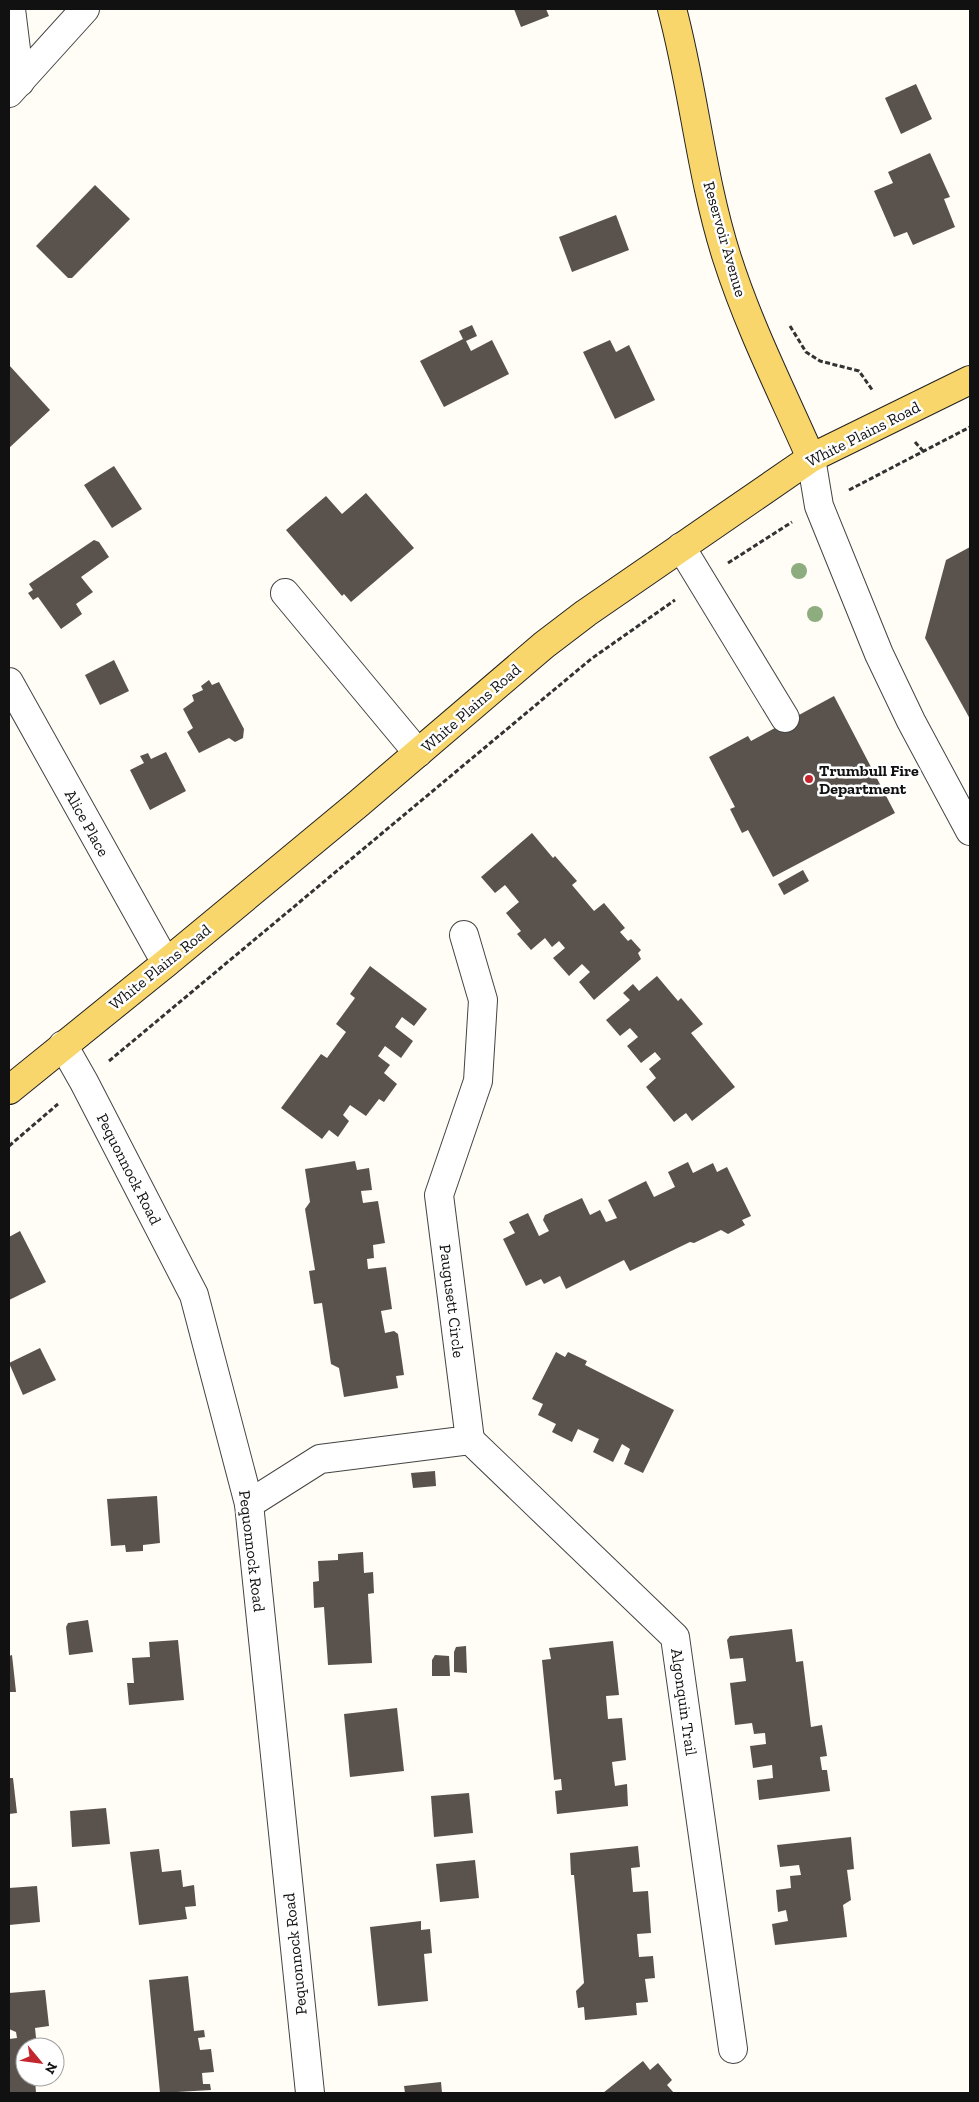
<svg xmlns="http://www.w3.org/2000/svg" width="979" height="2102" viewBox="0 0 979 2102" font-family="'Zilla Slab',serif">
<rect width="100%" height="100%" fill="#fffdf5"/>
<g fill="#5a524d">
<polygon points="514,9 546,9 549,16 521,27"/>
<polygon points="916,84 932,119 901,134 885,98"/>
<polygon points="930,153 950,197 944,199 955,227 913,245 907,232 894,237 874,191 893,183 888,172"/>
<polygon points="95,185 130,219 72,278 68,278 36,246"/>
<polygon points="616,215 629,250 572,272 559,237"/>
<polygon points="472,325 477,336 466,341 471,351 492,340 509,374 444,407 420,361 463,339 459,331"/>
<polygon points="610,340 616,352 629,345 655,400 615,419 583,352"/>
<polygon points="9,365 50,410 9,448"/>
<polygon points="114,466 142,509 112,528 84,485"/>
<polygon points="366,493 414,548 351,602 344,594 342,596 286,530 326,496 342,514"/>
<polygon points="94,540 99,542 109,557 81,577 93,592 76,604 82,614 61,629 38,597 33,600 28,593 33,590 29,584"/>
<polygon points="970,547 970,719 925,638 946,560"/>
<polygon points="114,660 129,691 100,705 85,675"/>
<polygon points="209,680 212,685 219,682 244,729 243,738 235,742 229,738 199,753 187,732 193,728 183,709 194,701 192,695 203,690 201,686"/>
<polygon points="834,696 895,813 773,877 748,830 742,833 730,809 735,807 709,757 748,736 751,741"/>
<polygon points="166,752 186,791 150,810 130,770 144,763 140,756 148,753 151,759"/>
<polygon points="532,833 553,858 555,856 577,881 572,885 594,911 604,903 625,928 620,932 628,941 631,939 641,950 638,953 641,959 594,1000 579,982 590,972 582,964 569,976 553,958 565,948 559,941 552,947 545,938 531,950 517,934 521,931 506,913 519,902 505,885 495,893 481,877"/>
<polygon points="803,870 809,881 784,895 778,884"/>
<polygon points="370,966 427,1009 414,1026 402,1017 395,1027 413,1041 401,1058 385,1046 378,1056 390,1065 384,1073 397,1084 384,1102 379,1099 366,1116 350,1105 343,1115 349,1121 338,1137 329,1130 322,1139 281,1108 321,1054 327,1058 346,1032 336,1024 355,998 350,994"/>
<polygon points="657,976 678,1001 681,998 703,1024 691,1033 735,1087 692,1121 686,1113 674,1122 646,1087 656,1078 649,1069 661,1059 655,1052 641,1063 627,1046 638,1037 630,1028 620,1036 606,1020 630,1000 623,993 633,984 639,991"/>
<polygon points="355,1161 357,1170 369,1168 372,1190 361,1191 363,1203 378,1201 385,1243 373,1245 374,1258 367,1259 368,1269 386,1267 392,1309 381,1311 385,1333 394,1331 398,1334 404,1375 396,1376 398,1388 344,1397 339,1368 331,1364 322,1303 314,1304 309,1271 315,1270 305,1209 310,1202 305,1169"/>
<polygon points="688,1162 693,1173 713,1163 717,1172 727,1167 751,1216 742,1220 745,1225 728,1234 721,1230 694,1243 690,1242 630,1271 624,1260 566,1289 560,1276 544,1284 541,1279 526,1286 503,1239 515,1233 509,1222 528,1213 539,1236 549,1231 543,1220 545,1215 582,1198 590,1215 600,1210 606,1222 617,1218 608,1200 646,1181 654,1197 675,1187 668,1172"/>
<polygon points="20,1231 46,1282 9,1300 9,1237"/>
<polygon points="40,1348 56,1380 23,1395 9,1363"/>
<polygon points="556,1352 565,1357 568,1352 587,1361 585,1365 674,1410 643,1473 624,1464 630,1449 622,1444 613,1462 593,1452 599,1439 578,1429 572,1442 552,1432 556,1424 538,1415 543,1404 532,1399"/>
<polygon points="435,1471 436,1486 413,1488 411,1473"/>
<polygon points="157,1496 160,1543 143,1545 143,1551 126,1552 125,1545 111,1546 107,1499"/>
<polygon points="363,1552 364,1573 373,1572 374,1593 368,1594 372,1663 328,1665 324,1607 314,1608 313,1582 319,1581 318,1561 338,1560 338,1554"/>
<polygon points="88,1620 93,1652 69,1655 66,1627 68,1623"/>
<polygon points="792,1629 796,1662 803,1661 811,1727 822,1725 827,1756 820,1757 822,1770 827,1770 830,1791 759,1800 757,1780 773,1778 772,1765 753,1768 750,1746 766,1744 765,1733 754,1734 752,1723 735,1725 730,1683 746,1681 743,1658 730,1659 727,1640 730,1636"/>
<polygon points="178,1640 184,1700 129,1705 127,1683 134,1683 132,1658 150,1657 149,1642"/>
<polygon points="613,1641 619,1695 606,1696 608,1719 622,1718 626,1760 612,1762 615,1786 627,1784 628,1806 557,1814 555,1791 562,1790 561,1779 554,1780 542,1660 551,1659 549,1648"/>
<polygon points="466,1646 467,1673 454,1672 454,1652 456,1647"/>
<polygon points="12,1655 16,1692 9,1692 9,1656"/>
<polygon points="435,1655 449,1656 450,1676 432,1676 432,1660"/>
<polygon points="397,1708 404,1771 350,1777 344,1714"/>
<polygon points="9,1778 13,1778 17,1813 9,1814"/>
<polygon points="469,1793 473,1833 434,1837 431,1796"/>
<polygon points="106,1808 110,1844 72,1847 70,1811"/>
<polygon points="851,1837 854,1869 847,1870 851,1900 843,1905 847,1937 775,1945 772,1924 788,1921 786,1910 778,1912 776,1890 791,1888 790,1876 801,1875 799,1865 780,1867 777,1845"/>
<polygon points="638,1846 640,1867 631,1868 633,1892 648,1891 651,1933 637,1934 639,1957 653,1956 655,1978 645,1979 648,2002 636,2003 637,2015 585,2020 584,2007 578,2008 576,1991 584,1983 574,1875 571,1875 570,1853"/>
<polygon points="159,1849 162,1872 181,1870 183,1887 194,1885 196,1906 185,1907 187,1919 139,1925 130,1852"/>
<polygon points="475,1860 479,1898 440,1902 436,1864"/>
<polygon points="37,1886 40,1922 9,1925 9,1888"/>
<polygon points="421,1921 421,1930 430,1929 432,1953 424,1954 428,2001 378,2006 370,1927"/>
<polygon points="188,1976 194,2031 204,2030 205,2037 198,2038 200,2050 211,2049 214,2072 202,2073 203,2084 210,2084 211,2090 160,2093 149,1980"/>
<polygon points="45,1990 49,2026 35,2028 37,2047 25,2047 25,2077 43,2078 35,2079 36,2093 9,2093 9,2039 17,2038 16,2032 9,2029 9,1993"/>
<polygon points="643,2061 650,2070 658,2063 672,2080 667,2085 674,2093 603,2093"/>
<polygon points="441,2082 442,2093 405,2093 404,2086"/>
</g>
<g fill="none" stroke-linecap="round" stroke-linejoin="round">
<g stroke="#444" stroke-width="30">
<g id="minor">
<polyline points="11,9 20,82"/>
<polyline points="9,93 85,9"/>
<polyline points="811,458 819,506 879,654 911,721 970,831"/>
<polyline points="681,547 785,718"/>
<polyline points="285,593 418,753"/>
<polyline points="9,682 166,963"/>
<polyline points="63,1045 84,1082 194,1295 249,1504 310,2093"/>
<polyline points="470,1440 675,1637 733,2049"/>
<polyline points="249,1504 320,1459 470,1440 439,1195 478,1081 483,1000 464,935"/>
</g>
</g>
<g stroke="#222" stroke-width="30">
<g id="major">
<path d="M672,9C694,91 701,177 727,258C749,327 782,392 811,458"/>
<polyline points="9,1090 166,963 358,804 544,645 586,613 811,458 970,380"/>
</g>
</g>
<g stroke="#333" stroke-width="3" stroke-dasharray="5 2.5" stroke-linecap="butt">
<polyline points="790,326 806,352 820,361 859,371 873,391"/>
<polyline points="915,442 923,451"/>
<polyline points="849,490 970,427"/>
<polyline points="728,563 792,522"/>
<polyline points="109,1061 591,659 675,600"/>
<polyline points="9,1146 58,1104"/>
</g>
<use href="#minor" stroke="#fff" stroke-width="28"/>
<use href="#major" stroke="#f9d66b" stroke-width="28"/>
</g>
<g fill="#8dad7f">
<circle cx="799" cy="571" r="8"/>
<circle cx="815" cy="614" r="8"/>
</g>
<circle fill="#c4262e" stroke="#fff" stroke-width="2" cx="809" cy="779" r="5"/>
<g text-anchor="middle" dominant-baseline="central" stroke-width="5" stroke-linejoin="round" paint-order="stroke">
<g font-size="16" fill="#111" stroke="#fff">
<text transform="translate(725 239) rotate(74)">Reservoir Avenue</text>
<text transform="translate(863 434) rotate(-27)">White Plains Road</text>
<text transform="translate(471 708) rotate(-41)">White Plains Road</text>
<text transform="translate(87 823) rotate(61)">Alice Place</text>
<text transform="translate(160 967) rotate(-39)">White Plains Road</text>
<text transform="translate(129 1169) rotate(63)">Pequonnock Road</text>
<text transform="translate(452 1301) rotate(83)">Paugusett Circle</text>
<text transform="translate(252 1551) rotate(83)">Pequonnock Road</text>
<text transform="translate(684 1702) rotate(82)">Algonquin Trail</text>
<text transform="translate(295 1954) rotate(-96)">Pequonnock Road</text>
</g>
<g font-size="16" font-weight="bold" fill="#111" stroke="#fff" text-anchor="start">
<text x="819" y="770">Trumbull Fire<tspan x="819" dy="18">Department</tspan></text>
</g>
</g>
<rect width="979" height="2102" fill="none" stroke="#111111" stroke-width="20"/>
<g transform="translate(40 2062) rotate(119)"><circle r="24" fill="#ffffff" stroke="#a0a0a0"/>
<path d="M0-4L9 19L0 12L-9 19Z" fill="#c4262e"/>
<text y="-8" font-size="14" font-weight="bold" text-anchor="middle" fill="#111111">N</text>
</g>
</svg>
